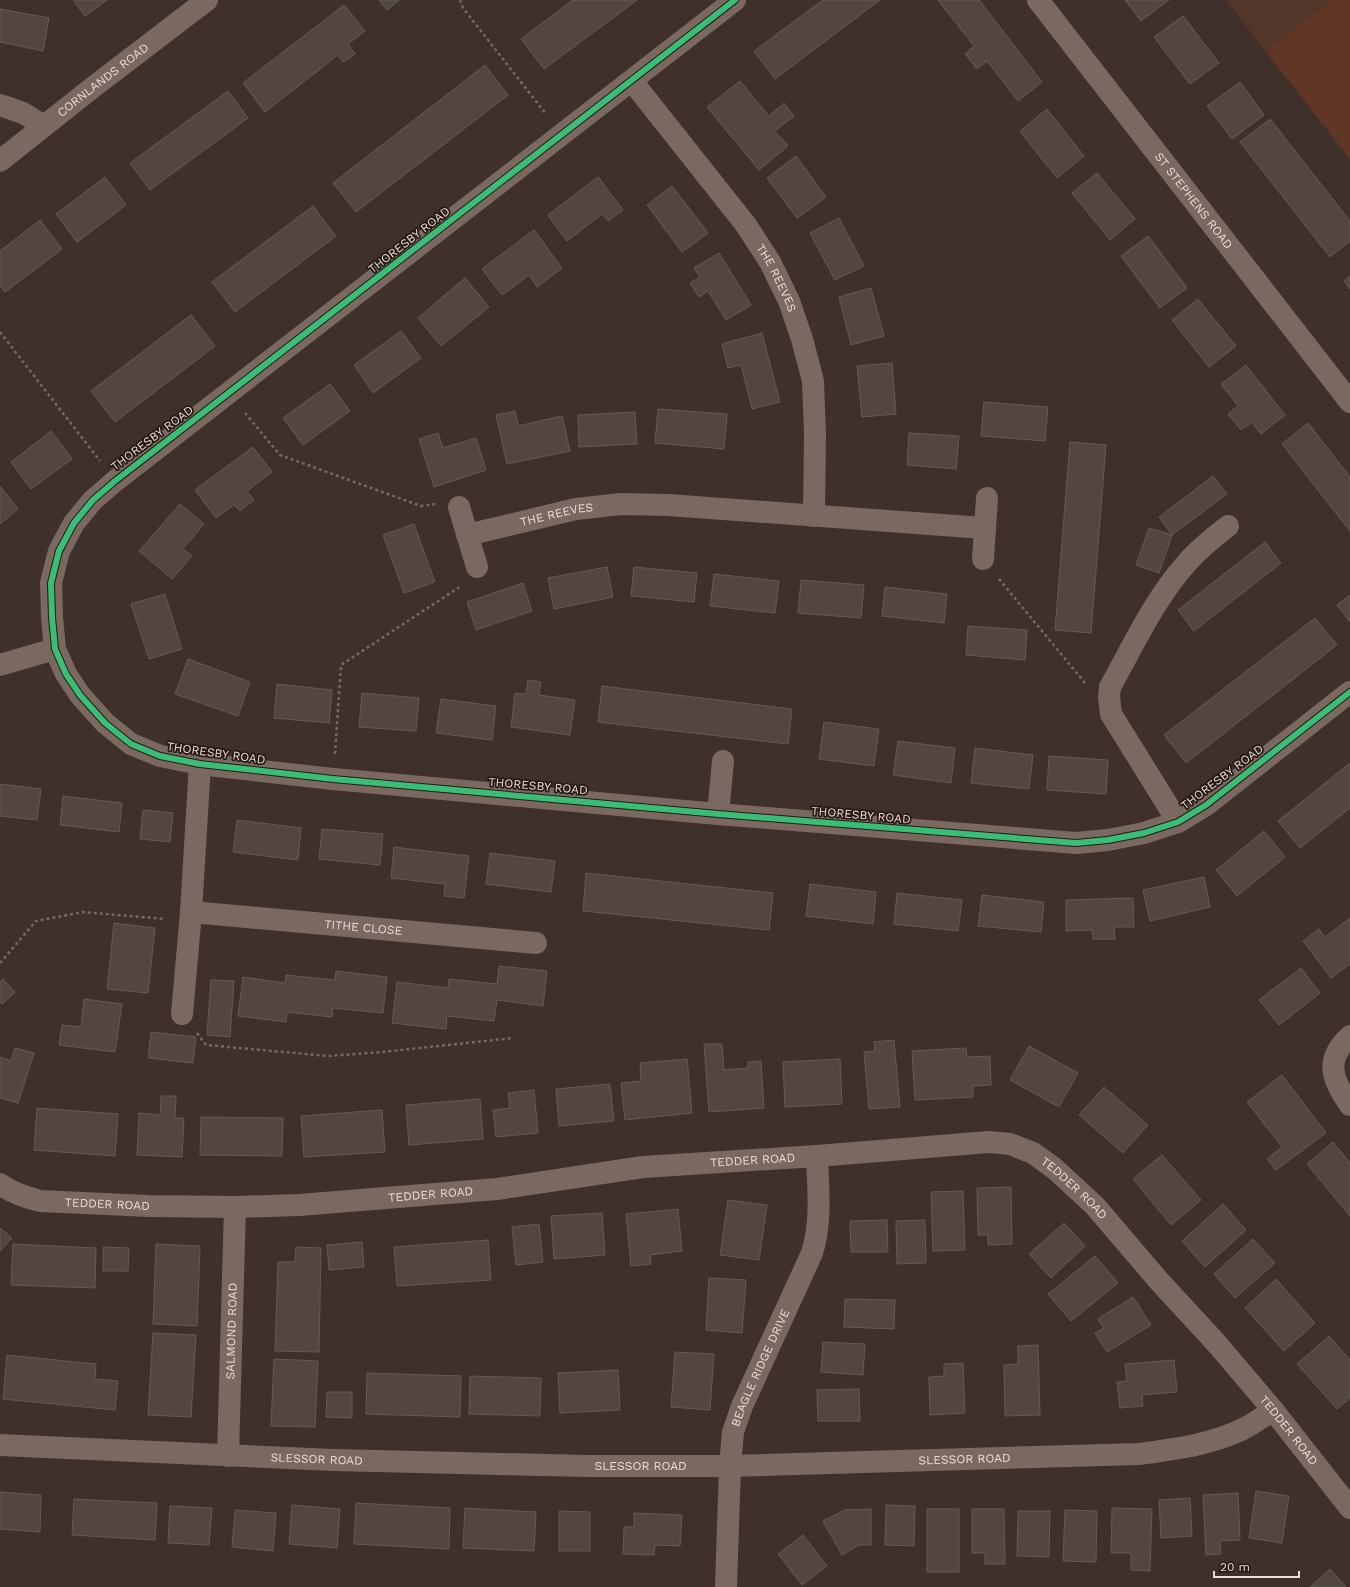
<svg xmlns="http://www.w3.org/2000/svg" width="1350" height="1587" viewBox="0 0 1350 1587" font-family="'Work Sans',sans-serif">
<rect width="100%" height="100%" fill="#3f302b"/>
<polygon fill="#533529" points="1226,0 1350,0 1350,159 1266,52"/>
<polygon fill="#603625" points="1332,0 1350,0 1350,159 1266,52"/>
<g fill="#534642" stroke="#665a55">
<polygon points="73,0 107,0 85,16"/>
<polygon points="379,0 399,0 387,10"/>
<polygon points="573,0 637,0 544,69 521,39"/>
<polygon points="823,0 880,0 775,79 754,51"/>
<polygon points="938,0 979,0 1042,82 1018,101 987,61 977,69 965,54 974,46"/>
<polygon points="1125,0 1169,0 1141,21"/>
<polygon points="344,5 365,31 348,44 355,54 343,62 338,55 265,112 243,83"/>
<polygon points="0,9 49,18 43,51 0,42"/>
<polygon points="1183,16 1219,63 1190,84 1154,37"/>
<polygon points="485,65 508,95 356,212 333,183"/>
<polygon points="740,81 769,116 784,103 794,116 775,131 788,146 759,170 707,107"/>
<polygon points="1240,82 1264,115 1232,139 1207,106"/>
<polygon points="228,91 248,118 150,190 130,163"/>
<polygon points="1047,109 1084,156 1057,178 1020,131"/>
<polygon points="1270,119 1350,221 1350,241 1330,257 1240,142"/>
<polygon points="796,156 826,197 797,218 767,178"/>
<polygon points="1097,173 1135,219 1110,240 1072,193"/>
<polygon points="105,177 126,205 77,242 56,214"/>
<polygon points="598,177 623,210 608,221 602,214 567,241 548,215"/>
<polygon points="672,186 708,233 682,252 647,205"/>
<polygon points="313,206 336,236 235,312 212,282"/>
<polygon points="839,218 864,266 835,280 810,233"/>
<polygon points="40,220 62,249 5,292 0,286 0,251"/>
<polygon points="534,230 562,268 537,287 529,275 502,295 482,269"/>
<polygon points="1148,236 1187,288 1160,308 1121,256"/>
<polygon points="719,253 751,305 726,320 708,291 699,297 690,283 700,277 694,268"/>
<polygon points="1350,276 1350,289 1344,281"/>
<polygon points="465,278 489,307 441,346 418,318"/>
<polygon points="871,288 884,336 851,345 839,297"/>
<polygon points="1198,299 1236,346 1209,367 1172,320"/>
<polygon points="191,315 215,346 115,422 91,391"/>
<polygon points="401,331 421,358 373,393 354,365"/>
<polygon points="762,333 780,402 752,409 741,365 728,368 722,344"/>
<polygon points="892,363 896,414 862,417 857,366"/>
<polygon points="1246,365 1285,415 1261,434 1252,422 1241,430 1228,414 1238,406 1221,384"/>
<polygon points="330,384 350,411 303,445 283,418"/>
<polygon points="984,402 1048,407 1045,441 981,436"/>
<polygon points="658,409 727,414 724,449 655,443"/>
<polygon points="515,411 518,426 562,416 570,451 507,464 496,415"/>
<polygon points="635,412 637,444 579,447 578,415"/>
<polygon points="1308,423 1350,477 1350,531 1282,444"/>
<polygon points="51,431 72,459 31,489 11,462"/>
<polygon points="438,433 443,448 476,438 486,470 434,487 419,439"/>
<polygon points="909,433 959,436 956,469 907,465"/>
<polygon points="1070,442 1106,445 1091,633 1055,630"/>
<polygon points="253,447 272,472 247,491 254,500 240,511 234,505 216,518 195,490"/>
<polygon points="1213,476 1227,494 1172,535 1159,517"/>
<polygon points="0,486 18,509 0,524"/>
<polygon points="180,504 204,524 183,549 192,556 172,579 139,551"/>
<polygon points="414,524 435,582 404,593 383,535"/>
<polygon points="1149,528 1172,535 1159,573 1136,565"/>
<polygon points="1265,542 1281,563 1194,631 1178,610"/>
<polygon points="607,567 613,597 554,609 548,578"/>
<polygon points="634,567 697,573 694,602 631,596"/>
<polygon points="714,574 779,581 775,613 710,606"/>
<polygon points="801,580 864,585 861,618 798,613"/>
<polygon points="523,583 532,611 476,630 467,602"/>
<polygon points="885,587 947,594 944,623 882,616"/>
<polygon points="165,594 182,649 149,659 131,604"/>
<polygon points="1350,595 1350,622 1337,605"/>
<polygon points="1315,618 1337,645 1186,763 1164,735"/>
<polygon points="968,626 1027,630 1025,660 966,655"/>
<polygon points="188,659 250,682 238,716 175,694"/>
<polygon points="528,680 541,682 539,695 575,700 570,735 511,727 515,693 526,694"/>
<polygon points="277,684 332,690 329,723 274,718"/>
<polygon points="602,686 792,709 788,744 598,722"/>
<polygon points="362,693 419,698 416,731 359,727"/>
<polygon points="441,699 496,706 492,740 436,733"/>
<polygon points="824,722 879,729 874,766 819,759"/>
<polygon points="898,741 955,748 951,783 893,775"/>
<polygon points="975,748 1033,755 1029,789 971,783"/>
<polygon points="1049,756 1108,760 1106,794 1047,790"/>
<polygon points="1350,763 1350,808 1300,848 1278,821"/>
<polygon points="0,784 41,789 37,820 0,816"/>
<polygon points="63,796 122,803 119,832 60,825"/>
<polygon points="143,810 173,813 170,842 140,839"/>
<polygon points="237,820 301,828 298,860 233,852"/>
<polygon points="322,829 383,834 380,865 319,859"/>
<polygon points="1264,831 1285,857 1237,896 1216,870"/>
<polygon points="394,847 469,856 464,898 444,896 445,884 391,878"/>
<polygon points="490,853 555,861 551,892 486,884"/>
<polygon points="586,873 773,893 769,930 583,911"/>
<polygon points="1204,877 1210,907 1150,921 1143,890"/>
<polygon points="810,884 876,892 873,924 806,916"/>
<polygon points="897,893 962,900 958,931 894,924"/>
<polygon points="982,895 1044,902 1041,932 978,926"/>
<polygon points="1133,898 1134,927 1114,927 1115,939 1093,939 1092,930 1066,931 1066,900"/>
<polygon points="1350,918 1350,964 1331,978 1303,941 1319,929 1325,937"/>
<polygon points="114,923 155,928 148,993 107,989"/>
<polygon points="499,966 547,971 543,1006 497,1000 494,1021 447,1016 446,1029 392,1023 397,982 448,988 449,979 497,984"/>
<polygon points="1301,968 1320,993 1279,1025 1259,1000"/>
<polygon points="336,971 387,977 383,1013 333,1008 332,1017 287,1012 286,1022 238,1016 243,977 285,983 286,975 335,980"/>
<polygon points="3,979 15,992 2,1004 0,1002 0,982"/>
<polygon points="211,980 234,981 230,1037 207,1035"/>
<polygon points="84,999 122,1004 115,1052 59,1045 62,1025 81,1027"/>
<polygon points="151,1032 196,1037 193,1063 148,1058"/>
<polygon points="894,1040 900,1107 869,1109 864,1052 875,1051 874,1042"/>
<polygon points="704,1044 722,1044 724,1070 748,1068 748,1062 761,1061 764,1108 709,1112"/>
<polygon points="1029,1046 1078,1073 1059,1107 1010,1080"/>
<polygon points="15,1048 34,1053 18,1103 0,1098 0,1057 11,1061"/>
<polygon points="966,1048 967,1057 990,1056 991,1085 973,1086 973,1097 915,1100 912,1051"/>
<polygon points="687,1059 692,1113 625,1120 621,1083 641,1081 640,1063"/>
<polygon points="840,1059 842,1104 785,1107 783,1062"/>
<polygon points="1282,1075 1326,1133 1276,1170 1267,1159 1282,1147 1247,1102"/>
<polygon points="610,1084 614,1121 559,1126 556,1089"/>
<polygon points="1104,1087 1148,1125 1123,1153 1079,1115"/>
<polygon points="534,1090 538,1133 496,1137 493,1110 510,1108 508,1093"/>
<polygon points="161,1096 176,1096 175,1118 184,1118 182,1157 137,1155 139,1113 160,1115"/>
<polygon points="480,1099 483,1139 409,1145 406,1105"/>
<polygon points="37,1108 118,1114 115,1156 34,1150"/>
<polygon points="382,1110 385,1152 304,1157 301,1116"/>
<polygon points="201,1117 283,1118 282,1156 200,1155"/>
<polygon points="1333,1142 1350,1163 1350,1216 1307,1164"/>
<polygon points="1162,1155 1201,1200 1171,1225 1133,1179"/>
<polygon points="1011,1187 1012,1244 988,1245 988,1235 978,1235 977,1188"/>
<polygon points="963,1191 965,1250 933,1251 931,1192"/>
<polygon points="728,1200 767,1205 759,1260 720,1255"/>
<polygon points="1223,1204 1246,1230 1205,1267 1182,1241"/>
<polygon points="678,1209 682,1251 650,1255 651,1264 631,1266 626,1214"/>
<polygon points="602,1213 605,1255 554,1259 551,1216"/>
<polygon points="887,1220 888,1252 851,1252 850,1221"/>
<polygon points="925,1220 926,1263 897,1264 896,1221"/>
<polygon points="1064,1223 1085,1246 1051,1278 1029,1254"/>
<polygon points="539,1224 543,1262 516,1265 512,1227"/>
<polygon points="0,1228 12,1238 0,1251"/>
<polygon points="1253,1239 1275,1263 1235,1298 1214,1274"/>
<polygon points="488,1240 491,1280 397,1286 394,1247"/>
<polygon points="362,1242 364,1267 329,1270 327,1245"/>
<polygon points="13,1244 96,1248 95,1288 11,1285"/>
<polygon points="156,1244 200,1246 197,1326 153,1324"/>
<polygon points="103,1247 129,1248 128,1271 103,1271"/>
<polygon points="296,1247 321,1248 319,1352 275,1351 278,1262 295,1262"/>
<polygon points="1095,1256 1118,1283 1071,1321 1048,1294"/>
<polygon points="709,1278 746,1280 742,1333 706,1330"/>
<polygon points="1276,1279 1315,1323 1284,1351 1245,1308"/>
<polygon points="1133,1297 1151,1325 1107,1352 1095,1333 1104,1328 1098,1319"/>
<polygon points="845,1299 895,1300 894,1329 844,1327"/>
<polygon points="153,1333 196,1335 191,1417 148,1415"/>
<polygon points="1329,1336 1350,1360 1350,1398 1337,1409 1297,1364"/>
<polygon points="823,1342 865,1344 863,1375 821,1372"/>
<polygon points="1038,1345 1040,1415 1005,1416 1004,1365 1018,1364 1018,1346"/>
<polygon points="675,1352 714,1354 710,1410 671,1407"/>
<polygon points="7,1355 96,1364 95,1379 118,1381 115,1410 3,1399"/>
<polygon points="274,1359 318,1361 315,1427 271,1426"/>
<polygon points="1174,1360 1177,1392 1142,1395 1143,1406 1120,1408 1117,1382 1127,1381 1125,1364"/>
<polygon points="963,1363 965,1413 930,1415 929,1377 944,1376 944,1364"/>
<polygon points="618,1370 620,1410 560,1413 558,1373"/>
<polygon points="367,1373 461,1376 460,1417 366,1414"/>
<polygon points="470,1376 541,1378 540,1416 469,1414"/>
<polygon points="859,1389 860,1421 818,1421 817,1390"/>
<polygon points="327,1392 352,1392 352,1418 326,1417"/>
<polygon points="1256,1491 1289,1496 1282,1543 1249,1538"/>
<polygon points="0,1492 41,1495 40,1532 0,1529"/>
<polygon points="1238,1493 1240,1540 1220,1541 1221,1554 1206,1555 1203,1495"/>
<polygon points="1190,1498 1192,1536 1161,1538 1159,1500"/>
<polygon points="74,1499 157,1503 155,1540 72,1535"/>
<polygon points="356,1503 450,1508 449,1549 354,1544"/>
<polygon points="292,1505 340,1509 337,1548 289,1544"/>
<polygon points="886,1505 915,1506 914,1546 885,1545"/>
<polygon points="170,1506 212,1508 209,1545 168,1543"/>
<polygon points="465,1508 536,1512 534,1551 463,1548"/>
<polygon points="1112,1508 1152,1509 1150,1571 1131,1570 1131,1553 1111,1553"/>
<polygon points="871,1509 871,1545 859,1545 842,1555 823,1521 845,1510"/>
<rect x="927" y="1509" width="32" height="63"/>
<polygon points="972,1509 1004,1509 1005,1564 985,1564 985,1553 972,1553"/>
<polygon points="235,1510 276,1513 273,1551 232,1547"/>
<polygon points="1065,1510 1097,1511 1096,1562 1063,1561"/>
<polygon points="559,1511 590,1512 590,1551 559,1551"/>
<polygon points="1018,1511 1050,1511 1049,1557 1017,1556"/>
<polygon points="634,1513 682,1515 680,1546 655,1545 654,1555 623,1554 624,1527 634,1527"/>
<polygon points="803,1535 827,1566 802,1585 778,1554"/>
<polygon points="1330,1569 1346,1587 1310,1587"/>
</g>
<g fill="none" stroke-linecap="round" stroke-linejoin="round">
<g stroke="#776862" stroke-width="2.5" stroke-dasharray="3 3" stroke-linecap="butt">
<polyline points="460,0 463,8 546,114"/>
<polyline points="0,332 100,461"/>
<polyline points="245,413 280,455 421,506 435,504"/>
<polyline points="999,579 1085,683"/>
<polyline points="335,754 341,665 461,586"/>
<polyline points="0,963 36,921 83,912 165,919"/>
<polyline points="197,1033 206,1045 328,1056 382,1052 513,1038"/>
</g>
<g stroke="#7a6861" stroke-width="22">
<polyline points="735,0 115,481 93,500 74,523 59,551 51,583 52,617 55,649 66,674 80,695 105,723 131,744 160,756 200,764 333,779 718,814 1076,843 1108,840 1144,833 1178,822 1206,805 1350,692"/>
<path id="s1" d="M1038,0L1350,402"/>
<path id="s2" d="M632,81L746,225L770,262L789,301L802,339L813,381L815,433L814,516"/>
<polyline points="0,105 23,113 44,126"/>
<path id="s3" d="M0,161L92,88L207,0"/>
<polyline points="459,507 477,567"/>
<path id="s4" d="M467,535L576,509L621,504L668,505L984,528"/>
<polyline points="983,559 987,498"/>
<polyline points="0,665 55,649"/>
<polyline points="718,814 723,761"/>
<path d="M1178,822L1111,714L1109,697L1110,687C1133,646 1154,600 1185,565C1197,550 1213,538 1228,526"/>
<path id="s5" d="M191,912L536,943"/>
<polyline points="182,1014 191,912 200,764"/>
<path d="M1350,1036C1324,1060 1332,1080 1350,1105"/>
<path id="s6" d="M0,1184C12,1193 26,1197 40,1201L149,1206L235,1207L299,1205L497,1189L643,1167L817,1156L989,1142L1010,1144L1033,1153L1055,1169L1095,1206L1159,1281L1218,1345L1273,1410L1350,1508"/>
<path id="s7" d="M0,1445L334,1460L587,1466H730L1139,1454C1174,1449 1209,1445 1241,1430C1252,1425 1263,1417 1273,1410"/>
<path id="s8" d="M228,1456L235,1207"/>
<path id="s9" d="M726,1587L730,1466L733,1432L742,1406L812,1253C822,1221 818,1188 817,1156"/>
</g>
<g stroke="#251914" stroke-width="8">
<polyline id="cycleway" points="735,0 115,481 93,500 74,523 59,551 51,583 52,617 55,649 66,674 80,695 105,723 131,744 160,756 200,764 333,779 718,814 1076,843 1108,840 1144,833 1178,822 1206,805 1350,692"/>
</g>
<use href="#cycleway" stroke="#3abd76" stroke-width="6"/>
</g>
<g text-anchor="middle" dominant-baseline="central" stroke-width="3.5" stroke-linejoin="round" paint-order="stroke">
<g font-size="12" fill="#eddcd5" stroke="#251914">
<text stroke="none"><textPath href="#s3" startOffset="131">CORNLANDS ROAD</textPath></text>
<text stroke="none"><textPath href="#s1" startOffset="254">ST STEPHENS ROAD</textPath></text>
<text transform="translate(409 240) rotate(-38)">THORESBY ROAD</text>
<text stroke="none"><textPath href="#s2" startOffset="245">THE REEVES</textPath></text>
<text transform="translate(152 438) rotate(-37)">THORESBY ROAD</text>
<text stroke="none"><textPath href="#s4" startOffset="92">THE REEVES</textPath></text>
<text transform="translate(216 753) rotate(8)">THORESBY ROAD</text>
<text transform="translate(1222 777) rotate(-37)">THORESBY ROAD</text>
<text transform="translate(538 786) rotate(5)">THORESBY ROAD</text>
<text transform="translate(861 815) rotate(5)">THORESBY ROAD</text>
<text stroke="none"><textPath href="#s5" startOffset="173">TITHE CLOSE</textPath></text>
<text stroke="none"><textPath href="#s6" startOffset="759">TEDDER ROAD</textPath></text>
<text stroke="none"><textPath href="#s6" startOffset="1096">TEDDER ROAD</textPath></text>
<text stroke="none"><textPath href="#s6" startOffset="435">TEDDER ROAD</textPath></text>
<text stroke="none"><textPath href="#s6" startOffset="111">TEDDER ROAD</textPath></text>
<text stroke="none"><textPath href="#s8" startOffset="125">SALMOND ROAD</textPath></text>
<text stroke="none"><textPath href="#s9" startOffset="225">BEAGLE RIDGE DRIVE</textPath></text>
<text stroke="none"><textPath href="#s6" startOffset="1420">TEDDER ROAD</textPath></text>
<text stroke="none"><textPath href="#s7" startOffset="317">SLESSOR ROAD</textPath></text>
<text stroke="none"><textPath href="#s7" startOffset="965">SLESSOR ROAD</textPath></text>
<text stroke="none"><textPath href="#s7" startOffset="641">SLESSOR ROAD</textPath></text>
</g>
</g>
<path d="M1214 1571v6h85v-6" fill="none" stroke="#eddcd5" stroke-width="2"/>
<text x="1220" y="1571" font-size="12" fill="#eddcd5" stroke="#251914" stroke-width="3" paint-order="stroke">20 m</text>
</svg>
